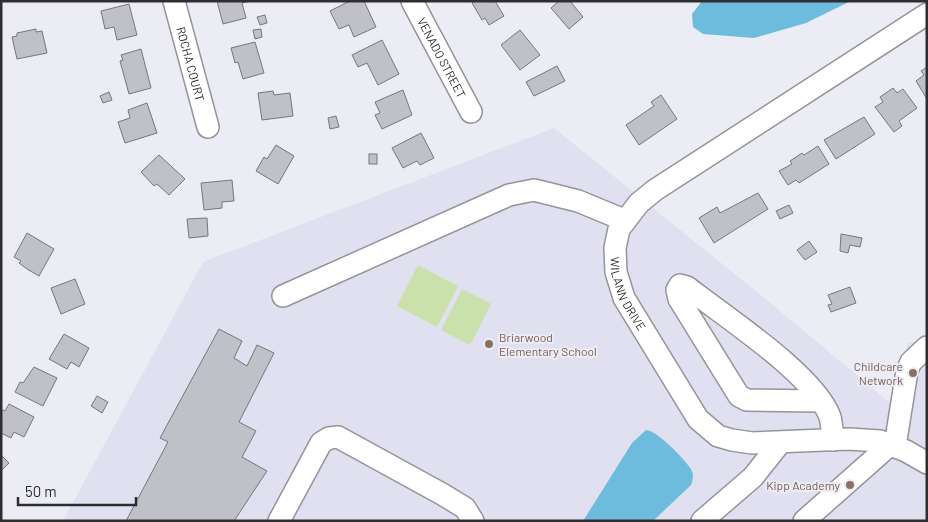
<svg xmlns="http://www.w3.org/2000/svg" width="928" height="522" viewBox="0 0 928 522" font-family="Barlow,sans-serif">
<rect width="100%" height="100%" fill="#ececf5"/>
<polygon fill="#e1e0f0" points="554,128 762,296 889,402 908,343 927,339 927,521 63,521 203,262"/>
<g fill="#cae1ac">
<polygon points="418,265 458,286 437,327 397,306"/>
<polygon points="462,289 491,304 470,345 441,330"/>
</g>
<g fill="#6dbcde">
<polygon points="702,1 851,1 806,23 754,38 703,34 693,27 692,14"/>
<path d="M646,430C658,431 684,459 691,469C694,475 693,479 691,485L653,521H583L632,443Z"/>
</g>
<g fill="#c0c0c8" stroke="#76767d">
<polygon points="217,1 250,1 242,3 246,18 223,24"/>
<polygon points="350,1 364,1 376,27 354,37 349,25 339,29 330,11"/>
<polygon points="476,1 495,1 504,16 489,25 485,18 482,20 472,3"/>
<polygon points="559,1 570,1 583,17 569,29 551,8"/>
<polygon points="129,4 137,35 117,40 114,27 105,29 101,11"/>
<polygon points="265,15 267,23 260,25 257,17"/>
<polygon points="36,29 36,32 42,31 47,53 17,59 12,37 17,36 17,33"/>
<polygon points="261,29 262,37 255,39 253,30"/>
<polygon points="520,30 540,55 520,70 501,45"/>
<polygon points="382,40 399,74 378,85 367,63 358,67 352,55"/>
<polygon points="255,42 264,73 243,79 238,62 235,63 231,48"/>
<polygon points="141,49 151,88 129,94 120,61 123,60 121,55"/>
<polygon points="557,66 565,81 534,96 526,82"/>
<polygon points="927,67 927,99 916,81 924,75 921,71"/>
<polygon points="893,88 897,93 903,89 917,108 899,121 902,126 894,132 875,107 883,102 880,97"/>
<polygon points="403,90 412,115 382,129 375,115 380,113 375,102"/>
<polygon points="273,91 274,95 290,93 293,116 262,120 258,93"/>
<polygon points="109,92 112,100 103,103 100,96"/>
<polygon points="661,95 677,119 639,145 626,125 654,106 651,102"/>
<polygon points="147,103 157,133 125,143 118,122 130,118 128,110"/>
<polygon points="336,116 339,127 330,129 328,118"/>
<polygon points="864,117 875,134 836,159 824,140"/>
<polygon points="421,133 434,158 420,165 417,161 403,168 392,148"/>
<polygon points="276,145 294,156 278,184 256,171 264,157 267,159"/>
<polygon points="818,146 829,164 799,183 796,180 788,185 779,171 792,164 790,161 802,153 804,155"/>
<rect x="369" y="154" width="8" height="10"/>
<polygon points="159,155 185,179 169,195 157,184 154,186 141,172"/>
<polygon points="232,180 234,201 222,202 222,208 204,210 201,183"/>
<polygon points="758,193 768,209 714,243 699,218 717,207 720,213"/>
<polygon points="789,205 793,213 780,219 776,211"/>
<polygon points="207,218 208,236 189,238 187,219"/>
<polygon points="27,233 54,249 39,276 27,269 19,263 21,261 14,257"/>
<polygon points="841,234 862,238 860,247 850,245 848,253 840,251"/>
<polygon points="809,241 817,252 805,260 797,250"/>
<polygon points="75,279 85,304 61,314 51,288"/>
<polygon points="850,287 856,303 831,312 828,305 832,304 828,295"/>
<polygon points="219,329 242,341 234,358 247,366 257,345 274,353 239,422 256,431 242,457 267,471 234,521 126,521 168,442 160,438"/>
<polygon points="64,334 89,348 79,367 71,362 67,369 49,359"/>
<polygon points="34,367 57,378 43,406 15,392 20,382 23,383"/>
<polygon points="97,396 108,402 102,413 91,406"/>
<polygon points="9,404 34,417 24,437 14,432 11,438 1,433 1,412 3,410 5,411"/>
<polygon points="1,455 9,463 1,471"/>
</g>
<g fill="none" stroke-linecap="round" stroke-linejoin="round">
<g stroke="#94949c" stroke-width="24">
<g id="minor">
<path id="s1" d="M174,1L208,127"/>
<path id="s2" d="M412,1L471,112"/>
<path id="s3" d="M927,14L655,190L639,203L619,229L615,248L616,272L624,298L698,419L718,436L732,440L752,443L849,439L880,441L906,451L927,463"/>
<polyline points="283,296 509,195 534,190 578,201 624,220"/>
<path d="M820,401L747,400L739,396L679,299L677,290L680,285L687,287C724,316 815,375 830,417C832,424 832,433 833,440"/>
<polyline points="895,446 907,371 911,362 927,347"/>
<polyline points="279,521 321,443 329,438 338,437 442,494 465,508 473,521"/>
<polyline points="702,521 753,477 780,443"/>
<polyline points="804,521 891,444"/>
</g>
</g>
<use href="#minor" stroke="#fff" stroke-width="21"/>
</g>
<g fill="#8d6e63" stroke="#ececf5" stroke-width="2">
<circle cx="489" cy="344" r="5"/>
<circle cx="913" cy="373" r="5"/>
<circle cx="850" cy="485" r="5"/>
</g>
<g text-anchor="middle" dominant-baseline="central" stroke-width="4" stroke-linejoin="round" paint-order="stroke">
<g font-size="12" fill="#2e2e31" stroke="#ececf5">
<text stroke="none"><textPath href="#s2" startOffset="64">VENADO STREET</textPath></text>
<text stroke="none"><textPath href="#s1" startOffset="65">ROCHA COURT</textPath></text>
<text stroke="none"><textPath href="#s3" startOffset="445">WILANN DRIVE</textPath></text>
</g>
<g font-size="12" fill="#785e54" stroke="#ececf5" text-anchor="end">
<text x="499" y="337" text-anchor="start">Briarwood<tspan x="499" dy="14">Elementary School</tspan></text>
<text x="903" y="366">Childcare<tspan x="903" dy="14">Network</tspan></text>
<text x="840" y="485">Kipp Academy</text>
</g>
</g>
<rect width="928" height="522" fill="none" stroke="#2e2e31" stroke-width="5"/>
<path d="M18 497v8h118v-8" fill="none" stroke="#2e2e31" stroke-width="2.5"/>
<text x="25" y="497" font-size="15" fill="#2e2e31" stroke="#ececf5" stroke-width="4" paint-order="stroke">50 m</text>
</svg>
